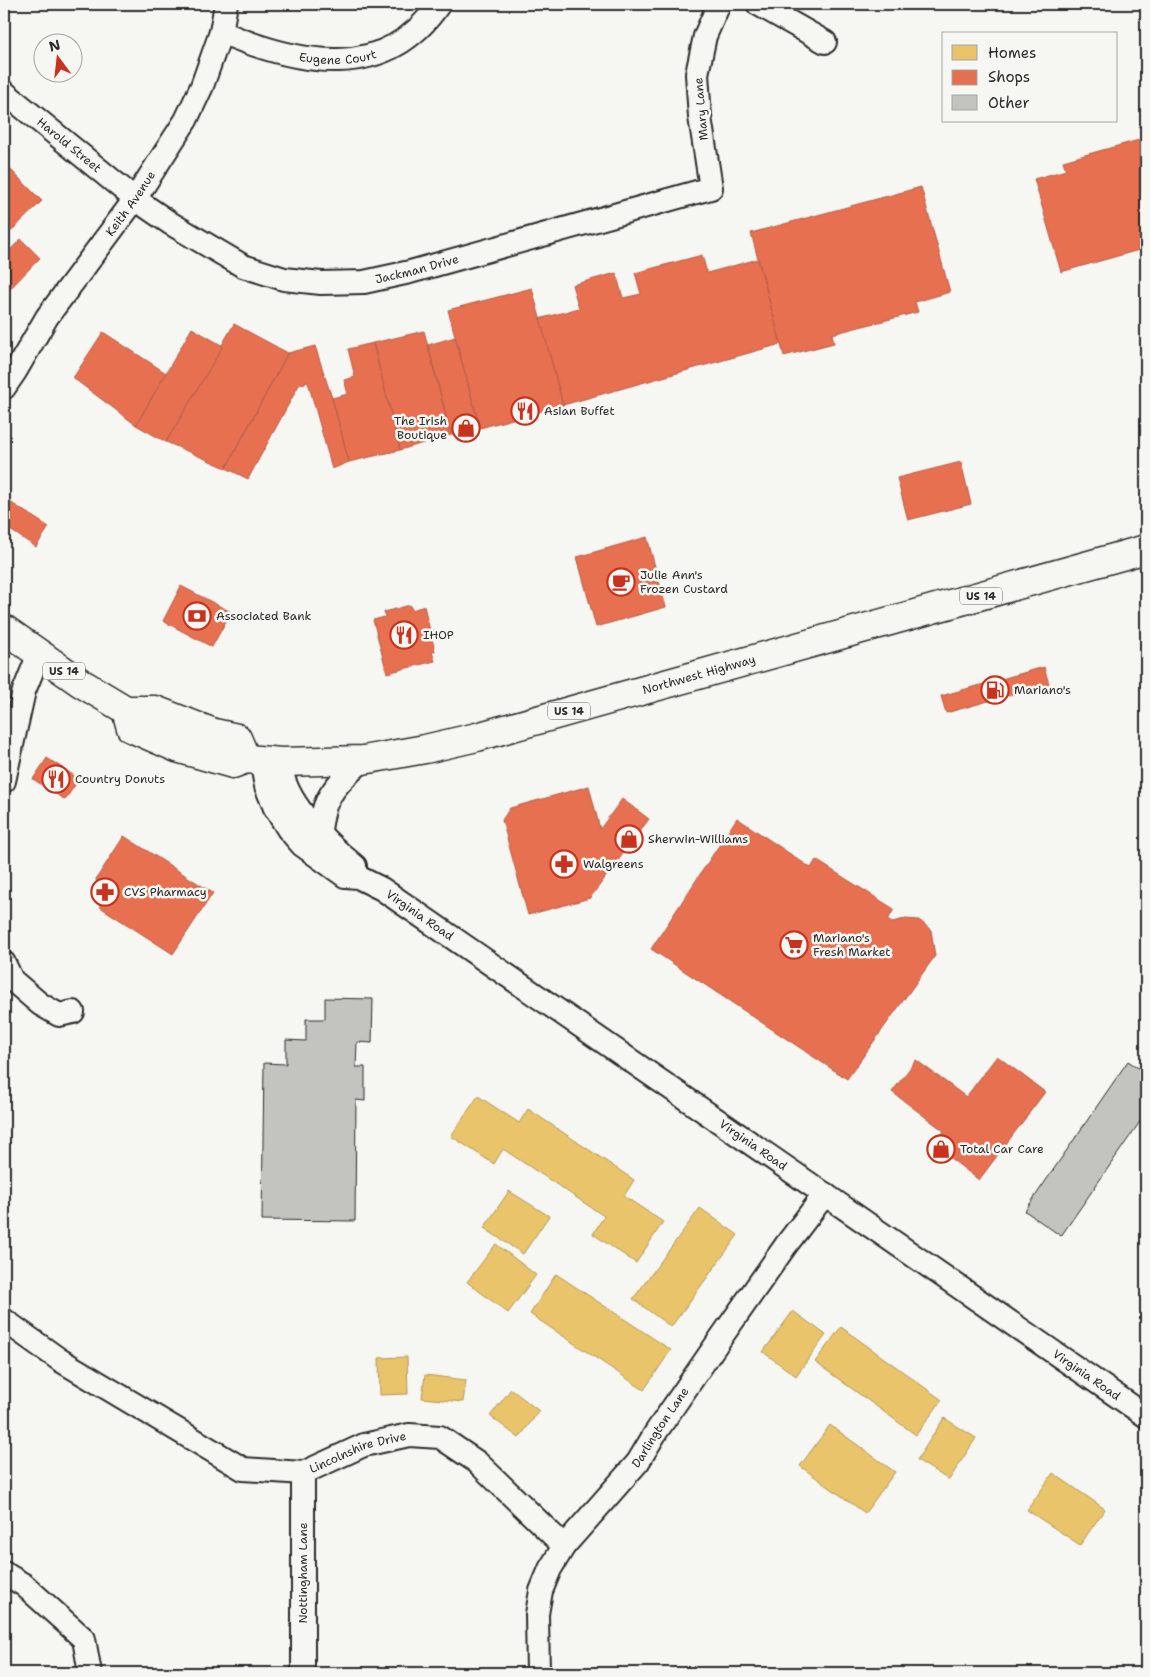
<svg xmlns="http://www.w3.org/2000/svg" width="1150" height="1677" viewBox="0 0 1150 1677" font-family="'Shantell Sans',sans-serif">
<rect width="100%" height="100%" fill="#f6f6f2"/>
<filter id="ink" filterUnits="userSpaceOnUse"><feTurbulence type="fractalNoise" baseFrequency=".02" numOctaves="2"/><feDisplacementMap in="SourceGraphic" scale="10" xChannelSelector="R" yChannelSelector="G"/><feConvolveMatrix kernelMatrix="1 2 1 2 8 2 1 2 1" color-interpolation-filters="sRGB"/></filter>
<g filter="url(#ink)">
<g fill="#e9c46a" stroke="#b09657">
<polygon points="478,1096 519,1123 528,1109 634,1180 624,1196 663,1222 636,1263 593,1234 604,1216 503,1149 494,1164 451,1136"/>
<polygon points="509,1191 549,1216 523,1254 484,1228"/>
<polygon points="700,1208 738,1235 671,1327 633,1299"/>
<polygon points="496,1244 536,1275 508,1313 467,1282"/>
<polygon points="556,1274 671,1350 644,1390 530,1314"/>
<polygon points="793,1311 826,1335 796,1376 763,1352"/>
<polygon points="841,1327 942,1400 916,1435 815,1362"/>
<polygon points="407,1357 408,1394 380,1395 379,1358"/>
<polygon points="425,1375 466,1380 463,1402 422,1398"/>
<polygon points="511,1389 539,1411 519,1438 490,1416"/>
<polygon points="944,1418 976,1438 949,1480 917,1460"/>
<polygon points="830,1425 895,1472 865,1513 800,1466"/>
<polygon points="1053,1473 1105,1509 1080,1545 1027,1510"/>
</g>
<g fill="#e76f51" stroke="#af5b46">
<polygon points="1146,138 1146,248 1061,272 1034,179 1066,170 1063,161"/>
<polygon points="4,163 42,201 4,238"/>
<polygon points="921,187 950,292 915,302 918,312 832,334 834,343 784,356 751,233"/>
<polygon points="21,239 40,258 4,295 4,256"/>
<polygon points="702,255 707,273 758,259 781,344 563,405 539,319 579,308 572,285 616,273 623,298 641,294 635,273"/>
<polygon points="532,288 563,405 480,428 448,310"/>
<polygon points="234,324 288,353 226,468 166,442"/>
<polygon points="192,328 223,346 166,442 136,425"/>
<polygon points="424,331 451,435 400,450 373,343"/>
<polygon points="103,332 166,373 136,425 73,378"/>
<polygon points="455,337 480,428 451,435 428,345"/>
<polygon points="373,343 400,450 349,462 332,398 348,394 344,380 355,377 348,349"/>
<polygon points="315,346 332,398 349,462 332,469 308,382 299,385 248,479 226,468 288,353"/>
<polygon points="961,462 971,504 908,520 897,478"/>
<polygon points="10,502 49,527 36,547 4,526 4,511"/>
<polygon points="647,537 666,607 596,627 577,557"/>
<polygon points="181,586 231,612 212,647 163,621"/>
<polygon points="410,605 412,610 424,606 435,651 432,652 435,661 387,673 373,620 385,617 384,612"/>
<polygon points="1044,667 1049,684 946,713 941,696"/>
<polygon points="47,758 79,779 65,800 33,779"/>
<polygon points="589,786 600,829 622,799 649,819 590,898 528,915 502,820 510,808"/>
<polygon points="737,818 811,868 816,860 894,909 888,920 892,922 905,919 919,920 931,930 935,956 847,1079 651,949"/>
<polygon points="124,836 213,893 173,954 100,907 96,879"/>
<polygon points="997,1056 1045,1092 979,1180 933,1145 944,1131 892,1092 916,1060 966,1097"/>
</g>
<g fill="#c3c3c0" stroke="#2b2b2b">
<polygon points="325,998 373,999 372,1043 357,1042 356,1067 365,1067 365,1101 356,1100 355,1221 262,1220 264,1063 286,1064 286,1040 306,1041 306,1019 325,1019"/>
<polygon points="1128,1061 1146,1073 1146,1113 1061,1236 1025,1211"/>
</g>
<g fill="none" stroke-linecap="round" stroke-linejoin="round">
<g stroke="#2b2b2b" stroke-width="26">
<g id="minor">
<polyline points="758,4 825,42"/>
<path id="s1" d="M221,32C297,64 385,84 439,4"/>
<path id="s2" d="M4,92L135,199L170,223L243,266L284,279L321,283L364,282L410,272L711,188L700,117L697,74L705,36L719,4"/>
<path id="s3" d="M4,388L15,372L47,317L135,199L186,120L202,86L221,32L226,4"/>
<path id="s4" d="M261,760L266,786L275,808L288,829L302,845L345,876L358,877L382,889L1146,1416"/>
<path d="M281,762C281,800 327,843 355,866V868"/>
<polyline points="4,781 24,691 39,654"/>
<path d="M319,834C321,825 322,815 325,806C332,787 348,774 363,760"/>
<polyline points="4,963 12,980 40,1004 59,1015 73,1012"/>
<path id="s5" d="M4,1320L60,1360L243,1469L303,1473L364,1445L409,1435L440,1437L477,1462L564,1546"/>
<polyline points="303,1473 303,1673"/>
<polyline points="4,1573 24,1585 84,1639 90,1673"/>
<path id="s6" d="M538,1673L537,1614L541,1591L550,1569L564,1546L638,1462L656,1432L720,1339L786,1245L825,1194"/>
</g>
</g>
<g stroke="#2b2b2b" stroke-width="31">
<g id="major">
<polyline points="4,629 81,683 126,710 155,710 214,733 237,738 246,759"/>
<path id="s7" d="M126,710L131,728L177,748L233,764L246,759L281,762L363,760L425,749L477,737L1146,549"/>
</g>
</g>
<use href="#minor" stroke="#f6f6f2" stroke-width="22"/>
<use href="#major" stroke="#f6f6f2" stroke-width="28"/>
</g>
</g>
<defs>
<g id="restaurant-ring" transform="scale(1.4375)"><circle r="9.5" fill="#f6f6f2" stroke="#c8321e" stroke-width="1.5"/><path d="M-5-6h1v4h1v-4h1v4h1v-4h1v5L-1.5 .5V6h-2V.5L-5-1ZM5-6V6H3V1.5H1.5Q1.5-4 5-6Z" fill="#c8321e"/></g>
<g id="shop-ring" transform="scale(1.4375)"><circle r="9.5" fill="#f6f6f2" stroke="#c8321e" stroke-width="1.5"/><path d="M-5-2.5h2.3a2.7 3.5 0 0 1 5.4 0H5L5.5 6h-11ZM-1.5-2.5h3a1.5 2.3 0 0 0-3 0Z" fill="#c8321e"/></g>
<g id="cafe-ring" transform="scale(1.4375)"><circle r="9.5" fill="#f6f6f2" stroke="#c8321e" stroke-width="1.5"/><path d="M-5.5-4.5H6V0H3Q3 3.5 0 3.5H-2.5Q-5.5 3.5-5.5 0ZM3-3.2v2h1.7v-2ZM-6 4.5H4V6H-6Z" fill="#c8321e"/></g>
<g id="bank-ring" transform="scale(1.4375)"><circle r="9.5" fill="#f6f6f2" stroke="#c8321e" stroke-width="1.5"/><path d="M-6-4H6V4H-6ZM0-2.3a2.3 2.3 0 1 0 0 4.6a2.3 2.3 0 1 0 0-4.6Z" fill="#c8321e"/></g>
<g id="fuel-ring" transform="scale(1.4375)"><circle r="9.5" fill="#f6f6f2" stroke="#c8321e" stroke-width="1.5"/><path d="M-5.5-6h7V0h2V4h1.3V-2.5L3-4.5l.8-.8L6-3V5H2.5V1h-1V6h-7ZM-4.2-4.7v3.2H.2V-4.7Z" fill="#c8321e"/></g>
<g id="pharmacy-ring" transform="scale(1.4375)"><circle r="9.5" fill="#f6f6f2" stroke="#c8321e" stroke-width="1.5"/><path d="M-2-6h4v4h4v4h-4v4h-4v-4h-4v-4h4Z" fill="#c8321e"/></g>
<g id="supermarket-ring" transform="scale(1.4375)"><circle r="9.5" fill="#f6f6f2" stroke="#c8321e" stroke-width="1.5"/><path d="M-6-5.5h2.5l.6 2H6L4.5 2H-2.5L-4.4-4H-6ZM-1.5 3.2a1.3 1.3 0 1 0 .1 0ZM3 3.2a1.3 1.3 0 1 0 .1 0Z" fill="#c8321e"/></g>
</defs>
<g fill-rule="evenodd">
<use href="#restaurant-ring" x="525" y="411"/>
<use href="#shop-ring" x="466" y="428"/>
<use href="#cafe-ring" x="621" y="582"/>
<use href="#bank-ring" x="197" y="616"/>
<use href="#restaurant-ring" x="404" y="635"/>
<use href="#fuel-ring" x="995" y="690"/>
<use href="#restaurant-ring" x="56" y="779"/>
<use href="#shop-ring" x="629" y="839"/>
<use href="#pharmacy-ring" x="564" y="864"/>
<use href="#pharmacy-ring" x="105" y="892"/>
<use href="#supermarket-ring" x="794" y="945"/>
<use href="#shop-ring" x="941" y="1149"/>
</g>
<g text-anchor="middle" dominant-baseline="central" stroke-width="5" stroke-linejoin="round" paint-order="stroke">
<g fill="#f6f6f2" stroke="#686867" stroke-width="1">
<rect x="960" y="587.5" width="42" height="17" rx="4"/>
<rect x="43" y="662.5" width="42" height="17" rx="4"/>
<rect x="548" y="702.5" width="42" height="17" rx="4"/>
</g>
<g font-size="11" font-weight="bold" fill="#2b2b2b">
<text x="981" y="596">US 14</text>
<text x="64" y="671">US 14</text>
<text x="569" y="711">US 14</text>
</g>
<g font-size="12" fill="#2b2b2b" stroke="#f6f6f2">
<text stroke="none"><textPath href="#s1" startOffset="121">Eugene Court</textPath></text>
<text transform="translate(701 109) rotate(-95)">Mary Lane</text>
<text stroke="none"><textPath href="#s2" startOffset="84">Harold Street</textPath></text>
<text stroke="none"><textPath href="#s3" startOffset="224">Keith Avenue</textPath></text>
<text stroke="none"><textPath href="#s2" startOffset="474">Jackman Drive</textPath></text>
<text stroke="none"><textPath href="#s7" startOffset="605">Northwest Highway</textPath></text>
<text stroke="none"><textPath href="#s4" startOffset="235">Virginia Road</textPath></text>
<text stroke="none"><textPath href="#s4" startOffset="640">Virginia Road</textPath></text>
<text stroke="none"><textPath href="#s4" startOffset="1045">Virginia Road</textPath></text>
<text stroke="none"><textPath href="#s6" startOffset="286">Darlington Lane</textPath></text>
<text stroke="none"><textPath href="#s5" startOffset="401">Lincolnshire Drive</textPath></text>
<text transform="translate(303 1573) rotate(-90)">Nottingham Lane</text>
</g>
<g font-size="12" fill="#2b2b2b" stroke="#f6f6f2" text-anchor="start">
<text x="544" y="411">Asian Buffet</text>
<text x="447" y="421" text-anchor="end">The Irish<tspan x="447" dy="14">Boutique</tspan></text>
<text x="640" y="575">Julie Ann's<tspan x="640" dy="14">Frozen Custard</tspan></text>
<text x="216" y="616">Associated Bank</text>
<text x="423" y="635">IHOP</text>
<text x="1014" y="690">Mariano's</text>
<text x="75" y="779">Country Donuts</text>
<text x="648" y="839">Sherwin-Williams</text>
<text x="583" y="864">Walgreens</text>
<text x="124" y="892">CVS Pharmacy</text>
<text x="813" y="938">Mariano's<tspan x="813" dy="14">Fresh Market</tspan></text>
<text x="960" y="1149">Total Car Care</text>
</g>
</g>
<rect width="1150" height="1677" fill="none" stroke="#f6f6f2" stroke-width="20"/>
<rect x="10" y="10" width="1130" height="1657" fill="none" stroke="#2b2b2b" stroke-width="2" filter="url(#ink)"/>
<rect x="942" y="32" width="175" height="90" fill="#f6f6f2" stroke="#a5a5a2"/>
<rect x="952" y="45" width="25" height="15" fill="#e9c46a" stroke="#a5a5a2"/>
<text x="988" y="58" font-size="15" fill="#2b2b2b">Homes</text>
<rect x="952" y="70" width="25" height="15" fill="#e76f51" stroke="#a5a5a2"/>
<text x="988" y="82" font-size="15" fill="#2b2b2b">Shops</text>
<rect x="952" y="95" width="25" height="15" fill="#c3c3c0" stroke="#a5a5a2"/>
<text x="988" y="108" font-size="15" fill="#2b2b2b">Other</text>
<g transform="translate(58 58) rotate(345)"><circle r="24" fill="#f6f6f2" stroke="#a5a5a2"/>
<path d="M0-4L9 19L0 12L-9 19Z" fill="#c8321e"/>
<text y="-8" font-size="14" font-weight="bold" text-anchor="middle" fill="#2b2b2b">N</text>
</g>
</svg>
